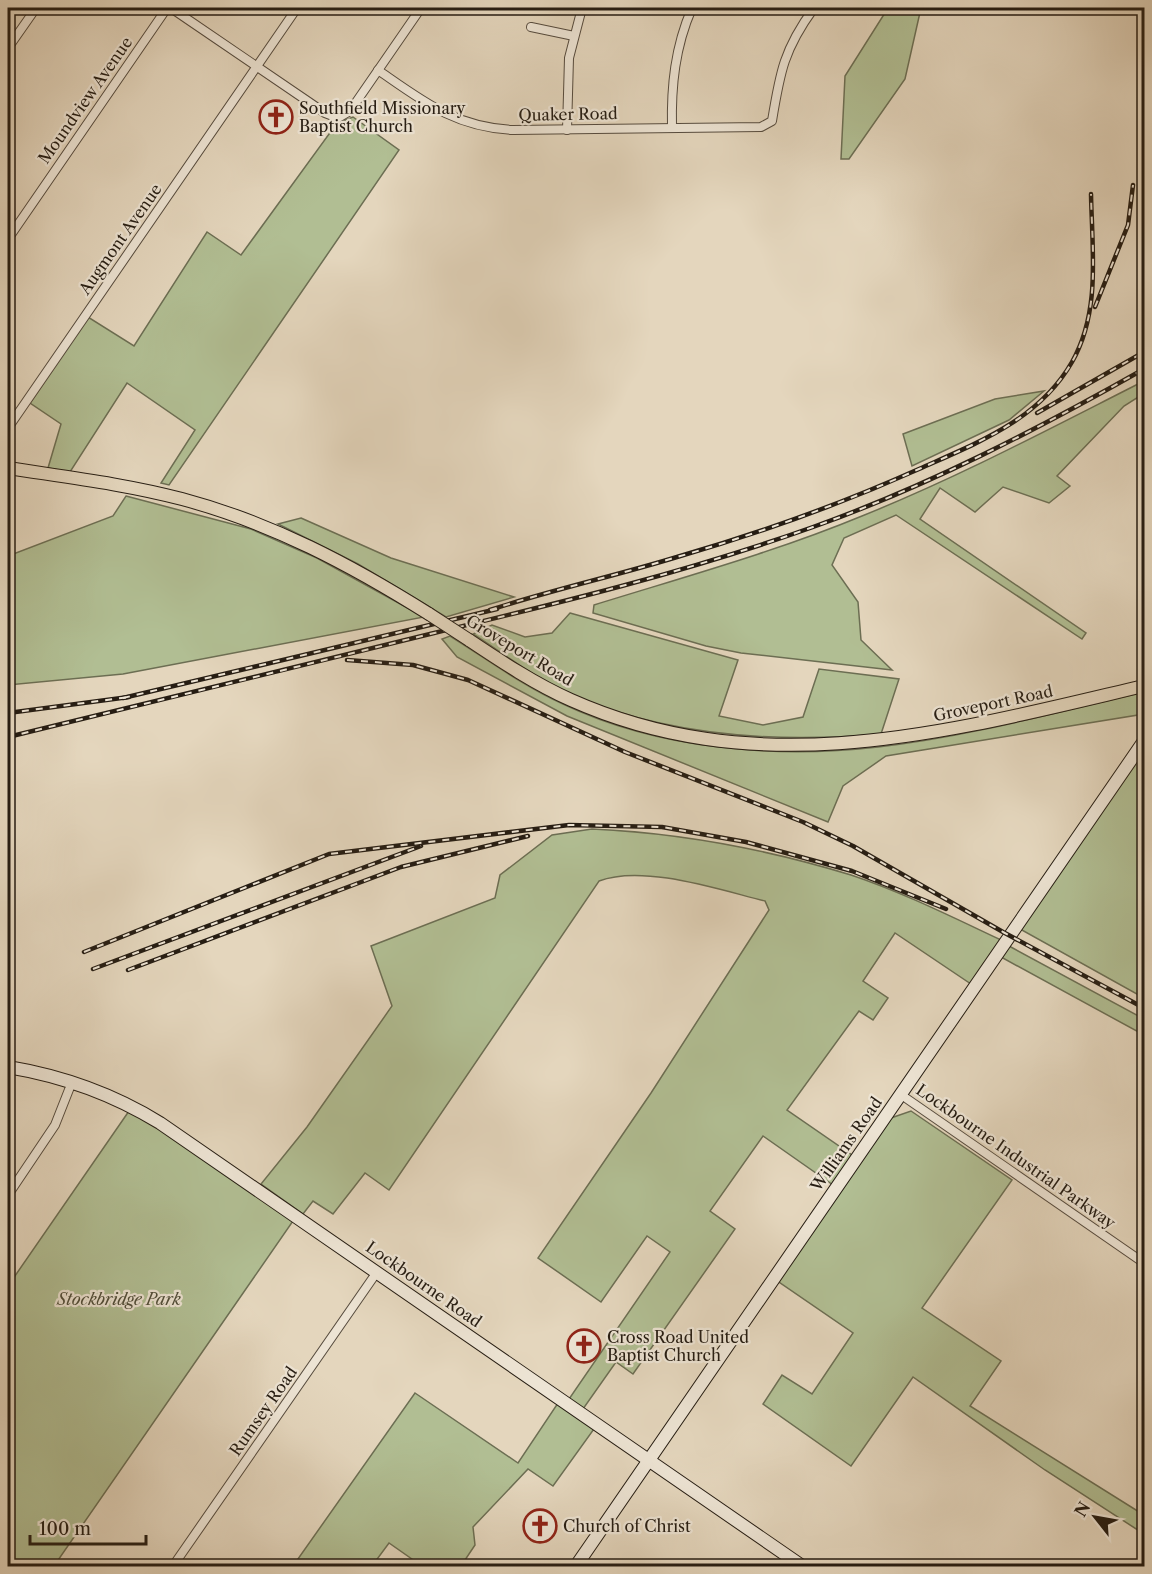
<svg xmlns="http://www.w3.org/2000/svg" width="1152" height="1574" viewBox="0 0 1152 1574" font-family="'Libre Caslon Text',serif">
<rect width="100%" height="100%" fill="#e4d6bd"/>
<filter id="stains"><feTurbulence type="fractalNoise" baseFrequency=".00333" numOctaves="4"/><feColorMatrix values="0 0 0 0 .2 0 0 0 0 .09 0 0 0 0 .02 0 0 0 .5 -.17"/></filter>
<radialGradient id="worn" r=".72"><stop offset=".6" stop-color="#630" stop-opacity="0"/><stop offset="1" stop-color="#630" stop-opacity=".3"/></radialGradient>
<g fill="#b1be93" stroke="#6c6e53" stroke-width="1.5">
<polygon points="888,8 921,8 905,79 849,159 841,159 845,76"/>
<polygon points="353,117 399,150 169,485 161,483 195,430 127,383 70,472 48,468 61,424 30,403 88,317 134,346 207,232 241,255 337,123"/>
<path d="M1144,381V390L1140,396L1124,406L1057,476L1070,486L1049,503L1003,487L975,512L940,488L920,519L1086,633L1082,639L896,515L844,538L832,565L858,602L861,640L892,670L741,653L706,646L593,613L594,605C684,577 775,552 862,516C959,477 1051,428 1144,381Z"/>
<polygon points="1044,391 1009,420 912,466 903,434 995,399"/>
<polygon points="126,496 251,529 317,558 424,617 123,674 8,685 8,632 11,629 8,556 113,516"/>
<polygon points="301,518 391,558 514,597 446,617 358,564 278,524"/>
<path d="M570,613L738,660L719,716L763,725L803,717L819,669L899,679L881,734C777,743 667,737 570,694C535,678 504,654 473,634L492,625L525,637L552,633Z"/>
<path d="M450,636C487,659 523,686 563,704C658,749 774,759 878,747C968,737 1057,712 1144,692V714L886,756L843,786L828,822L567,716L457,657L442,639Z"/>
<polygon points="1144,747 1144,998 1020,929"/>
<path d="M592,829C681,833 766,849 851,875C902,892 952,917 1001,940L971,984L895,933L863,981L888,998L873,1020L859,1011L787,1110L852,1155L833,1185L763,1136L710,1211L735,1229L633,1374L616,1362L583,1409L569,1399L670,1252L647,1236L601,1302L538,1258L651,1093L769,910L765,901C720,890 643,864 599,881L389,1190L365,1173L333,1214L313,1201L303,1214L261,1184L307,1127L392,1006L371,946L495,898L500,875L552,835Z"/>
<polygon points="1009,946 1144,1019 1144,1035 1001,957"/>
<polygon points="129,1111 147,1120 293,1221 54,1566 8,1566 8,1286"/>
<polygon points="911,1111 1012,1180 922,1308 1001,1361 970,1406 1144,1515 1144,1534 1045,1470 913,1377 851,1466 763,1404 782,1375 812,1394 853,1333 776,1280 891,1118"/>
<polygon points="415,1393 518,1463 558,1403 594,1429 553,1486 528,1469 473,1527 475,1545 461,1566 422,1566 389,1543 372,1566 293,1566"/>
</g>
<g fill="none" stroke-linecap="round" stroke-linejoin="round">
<g stroke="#564b3e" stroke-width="10">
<g id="street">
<polyline points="171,8 325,113 338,118 350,111 421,8"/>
<polyline points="531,27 574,36"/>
<polyline points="8,48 36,8"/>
<path d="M378,70C424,102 455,127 513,130L761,127L772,121C780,72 784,49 814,8"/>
<path d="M672,128C671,86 675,47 692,8"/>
<polyline points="567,130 569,58 582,8"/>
<polyline points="8,239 167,8"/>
<polyline points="8,428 297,8"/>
<polyline points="900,1094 1144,1263"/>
<polyline points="8,1195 55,1125 72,1082"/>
<polyline points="173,1566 377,1272"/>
</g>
</g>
<g stroke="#261d13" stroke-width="14">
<g id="secondary">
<path d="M8,1067C62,1076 113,1094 160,1123L802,1566"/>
<polyline points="576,1566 1144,741"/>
</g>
</g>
<g stroke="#261d13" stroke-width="14">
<g id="primary">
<path d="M8,468C66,477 125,484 182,499C272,523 351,565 429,614"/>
<path d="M469,640C502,662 535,684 571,700C762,785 952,731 1144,686"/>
</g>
</g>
<use href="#street" stroke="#ede4d4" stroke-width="8"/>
<use href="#secondary" stroke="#ede4d4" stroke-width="12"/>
<use href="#primary" stroke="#e4d6bd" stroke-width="12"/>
<g stroke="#261d13" stroke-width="4.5">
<g id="rail">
<polyline points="1095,307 1128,225 1133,185"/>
<polyline points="1037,413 1144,352"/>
<path d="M490,610C551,590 615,576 677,557C760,533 841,504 919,469C977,443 1039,420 1072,362C1101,311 1092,251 1091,194"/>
<polyline points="347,660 413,665 468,680 625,752 803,822 853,846 1003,932 1144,1008"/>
<polyline points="123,698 497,609"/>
<polyline points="8,713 129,697"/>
<path d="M8,737C148,703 289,669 430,634C559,603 687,572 813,527C928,486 1038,429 1144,369"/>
<polyline points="84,952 329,854 569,825 662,827 746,842 852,871 946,909"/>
<polyline points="93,969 421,846"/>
<polyline points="128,970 401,867 528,836"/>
</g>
</g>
<use href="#rail" stroke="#ede4d4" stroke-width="2" stroke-dasharray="7" stroke-linecap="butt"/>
<g stroke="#261d13" stroke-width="14" stroke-linecap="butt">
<polyline id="primary-bridge" points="429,614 469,640"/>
</g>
<use href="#primary-bridge" stroke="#e4d6bd" stroke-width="12"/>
</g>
<defs>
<g id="church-ring" transform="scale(1.725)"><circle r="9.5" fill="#ede4d4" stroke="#8f2418" stroke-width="1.5"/><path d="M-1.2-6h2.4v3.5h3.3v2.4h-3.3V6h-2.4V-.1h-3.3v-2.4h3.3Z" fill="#8f2418"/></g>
</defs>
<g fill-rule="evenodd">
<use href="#church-ring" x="276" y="117"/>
<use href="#church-ring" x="584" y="1346"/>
<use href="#church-ring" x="540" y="1526"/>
</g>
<g text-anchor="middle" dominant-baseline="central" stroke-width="4.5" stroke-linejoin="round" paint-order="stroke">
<g font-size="16" fill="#261d13" stroke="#ede4d4">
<text transform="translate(85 100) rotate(-55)">Moundview Avenue</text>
<text transform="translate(568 114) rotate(-1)">Quaker Road</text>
<text transform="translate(120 239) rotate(-55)">Augmont Avenue</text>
<text transform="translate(520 650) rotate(31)">Groveport Road</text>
<text transform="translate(993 703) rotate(-12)">Groveport Road</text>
<text transform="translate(846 1144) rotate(-55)">Williams Road</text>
<text transform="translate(1016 1156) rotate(35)">Lockbourne Industrial Parkway</text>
<text transform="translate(424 1284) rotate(35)">Lockbourne Road</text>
<text transform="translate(263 1411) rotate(-55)">Rumsey Road</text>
</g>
<g font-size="16" fill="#261d13" stroke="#ede4d4" text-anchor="start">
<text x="299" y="108">Southfield Missionary<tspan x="299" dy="18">Baptist Church</tspan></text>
<text x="607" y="1337">Cross Road United<tspan x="607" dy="18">Baptist Church</tspan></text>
<text x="563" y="1526">Church of Christ</text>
</g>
<g font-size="16" font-style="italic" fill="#504d39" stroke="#ede4d4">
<text x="119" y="1299">Stockbridge Park</text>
</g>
</g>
<rect width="1152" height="1574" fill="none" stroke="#e4d6bd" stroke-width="30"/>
<rect x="9" y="9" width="1134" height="1556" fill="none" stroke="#261d13" stroke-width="3"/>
<rect x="15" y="15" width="1122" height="1544" fill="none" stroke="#261d13" stroke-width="1.5"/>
<g transform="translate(1095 1517) rotate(301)" stroke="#ede4d4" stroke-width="4.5" paint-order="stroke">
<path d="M0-4.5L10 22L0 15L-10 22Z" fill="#261d13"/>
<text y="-9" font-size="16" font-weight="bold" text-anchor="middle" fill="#261d13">N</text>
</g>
<path d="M30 1535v9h116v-9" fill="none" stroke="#261d13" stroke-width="3"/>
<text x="39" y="1535" font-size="18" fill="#261d13" stroke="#ede4d4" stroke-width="4.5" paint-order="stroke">100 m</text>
<rect width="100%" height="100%" filter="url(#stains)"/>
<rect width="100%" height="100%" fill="url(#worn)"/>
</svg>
